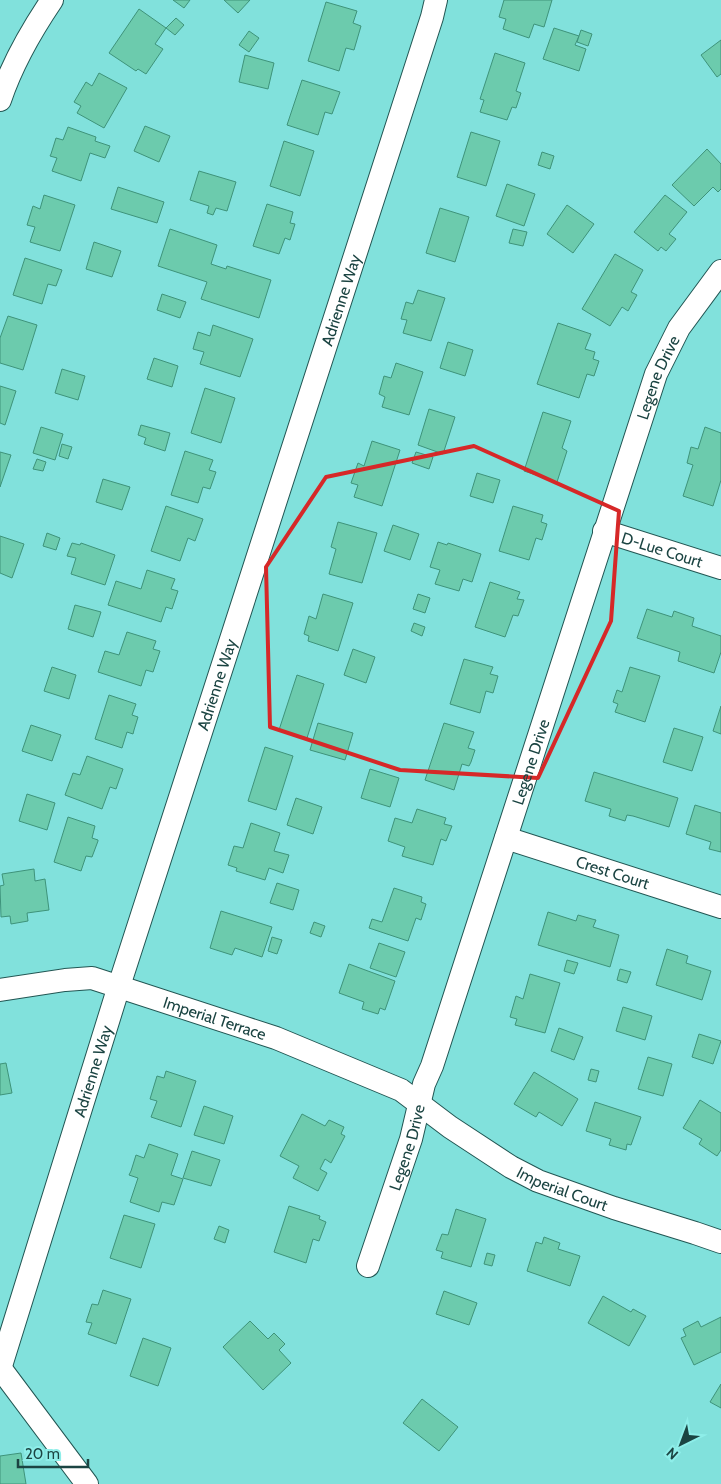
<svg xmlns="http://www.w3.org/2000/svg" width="721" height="1484" viewBox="0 0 721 1484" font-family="Cabin,sans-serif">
<rect width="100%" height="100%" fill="#81e1dc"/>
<g fill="#6ccbad" stroke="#3e937a">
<polygon points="173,0 190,0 184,8"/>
<polygon points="224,0 250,0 238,13"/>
<polygon points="504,0 552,0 544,27 534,24 529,38 503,29 506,19 499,17"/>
<polygon points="326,2 357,11 353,23 361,26 354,50 346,48 339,71 308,61"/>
<polygon points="139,9 166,28 155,44 163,49 146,74 138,69 136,71 109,53"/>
<polygon points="176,18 184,25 175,35 166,28"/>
<polygon points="554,28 579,36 575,45 586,49 579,71 543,59"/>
<polygon points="581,30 592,34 588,46 577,42"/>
<polygon points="249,31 259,38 249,52 239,45"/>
<polygon points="721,40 721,74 717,77 701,55"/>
<polygon points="495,53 525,63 516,91 521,93 516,108 512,107 507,120 480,112 484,100 480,99"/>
<polygon points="245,55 274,63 268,89 239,82"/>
<polygon points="99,73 127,88 104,128 77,113 81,106 74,102 86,82 92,86"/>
<polygon points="302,80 340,92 332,114 325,112 318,135 287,125"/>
<polygon points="145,126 170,136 159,162 134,151"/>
<polygon points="68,127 96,137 95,141 110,146 105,158 90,153 81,181 52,171 57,158 50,156 51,154 56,138 63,140"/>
<polygon points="471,132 500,141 486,186 457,177"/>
<polygon points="284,141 314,151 300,196 270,186"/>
<polygon points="707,149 721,164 721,189 718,192 713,187 694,206 672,185"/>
<polygon points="542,152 554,156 550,169 538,165"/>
<polygon points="199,171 236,182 227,211 216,208 213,215 207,213 209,206 190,200"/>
<polygon points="507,184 535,194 524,226 496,216"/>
<polygon points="118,187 164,202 157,223 111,209"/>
<polygon points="44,195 75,205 60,251 30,242 35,227 27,225 33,206 40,209"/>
<polygon points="665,195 687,212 669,234 676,239 666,251 661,247 658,251 634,232"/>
<polygon points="267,204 293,212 290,223 295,224 290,240 285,238 279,254 253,246"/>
<polygon points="567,205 594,224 573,253 547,234"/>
<polygon points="440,208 469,217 455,262 426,253"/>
<polygon points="170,229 217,245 211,264 226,269 227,266 271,280 259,318 201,299 207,282 158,266"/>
<polygon points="513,229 527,232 523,246 509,243"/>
<polygon points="94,242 121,251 112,277 86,269"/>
<polygon points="615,254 643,270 631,292 637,295 628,311 622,307 610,326 582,309"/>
<polygon points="25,258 62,270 56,286 48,284 42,304 13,295"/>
<polygon points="418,290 445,298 431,341 403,333 407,320 401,319 406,302 413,304"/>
<polygon points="162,294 186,302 180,318 157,310"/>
<polygon points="8,316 37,325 23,370 0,363 0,338"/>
<polygon points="558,323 591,334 585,349 595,352 593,359 599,361 594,376 587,374 579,398 537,384"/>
<polygon points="213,325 253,339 240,377 200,364 204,352 193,349 198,332 210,336"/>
<polygon points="448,342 473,350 465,376 440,368"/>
<polygon points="154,358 178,366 172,387 147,379"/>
<polygon points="396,363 423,372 409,415 382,407 385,397 379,394 384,376 391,378"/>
<polygon points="62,369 85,376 78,400 55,393"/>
<polygon points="0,386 16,391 5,425 0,423"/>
<polygon points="205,388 235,398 221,443 191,433"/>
<polygon points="429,409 455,417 443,454 418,445"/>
<polygon points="543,412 571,421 562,448 567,451 557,482 524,471"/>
<polygon points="141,425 170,433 165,451 144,444 146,438 138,435"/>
<polygon points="41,427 63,434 55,460 33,453"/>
<polygon points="705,427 721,433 721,480 713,506 683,496 693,465 687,463 691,447 698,449"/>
<polygon points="372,441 400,450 382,506 354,497 358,485 351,483 358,463 364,466"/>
<polygon points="62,444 72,447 68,459 59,456"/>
<polygon points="185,451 213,460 209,470 216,472 210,489 203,487 198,503 171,495"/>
<polygon points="0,452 11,455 0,487"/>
<polygon points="416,452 433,457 429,469 412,463"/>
<polygon points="37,459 46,462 43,471 33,469"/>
<polygon points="477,473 500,480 493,503 470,496"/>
<polygon points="103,479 130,487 122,510 96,502"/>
<polygon points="166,506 203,519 195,541 188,538 180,561 151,551"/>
<polygon points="513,506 543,515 541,522 547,524 542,540 536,538 529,560 499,551"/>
<polygon points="338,522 377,533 362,583 329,574 336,549 331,547"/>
<polygon points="393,525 419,534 410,560 384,551"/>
<polygon points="47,533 60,538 56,550 43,546"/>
<polygon points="0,536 24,544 12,578 0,573"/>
<polygon points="438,542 447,545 448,543 481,554 472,582 463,579 459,591 435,584 440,570 430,567"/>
<polygon points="72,543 80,545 81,543 115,555 105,585 71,574 76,558 67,556"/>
<polygon points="147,570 175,579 171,589 178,591 172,609 166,607 161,622 108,605 116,581 141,589"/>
<polygon points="490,582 520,592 517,599 524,600 518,616 513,615 505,637 475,627"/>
<polygon points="323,594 353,603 338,651 308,641 309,636 304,634 309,616 316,619"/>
<polygon points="418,594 430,598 425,613 413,609"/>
<polygon points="75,605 101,612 93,637 68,629"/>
<polygon points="647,609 672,617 674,611 694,618 692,626 721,636 721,652 714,673 678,661 680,652 637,638"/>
<polygon points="414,623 425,627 422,636 411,631"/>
<polygon points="127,632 156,641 153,649 160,651 153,672 146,670 141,686 98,672 105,651 119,655"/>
<polygon points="353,649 375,657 366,683 344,675"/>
<polygon points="464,659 493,667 490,674 498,676 493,693 486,691 480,713 450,704"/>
<polygon points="52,667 76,675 69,699 44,691"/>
<polygon points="630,667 660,676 645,722 615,712 618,704 613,702 617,690 622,692"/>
<polygon points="297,675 324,684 307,738 279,730"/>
<polygon points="109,695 136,704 132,715 138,717 134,730 133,734 127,732 122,748 95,739"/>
<polygon points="721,706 721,734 713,731"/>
<polygon points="318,723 353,733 345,760 310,750"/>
<polygon points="444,723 474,732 468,748 475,750 471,762 469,766 462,764 454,790 425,780"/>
<polygon points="31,725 61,735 52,761 22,751"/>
<polygon points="674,728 703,737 692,771 663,762"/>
<polygon points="265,747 293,756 276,810 248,801"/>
<polygon points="87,756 123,769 116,789 110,787 102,809 65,795 73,773 80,775"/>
<polygon points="370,769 399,778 390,807 361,798"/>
<polygon points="594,772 678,798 669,827 633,816 627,815 625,821 609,816 611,809 585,801"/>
<polygon points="27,794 55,803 47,830 19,821"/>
<polygon points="296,798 322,807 313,834 287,825"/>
<polygon points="695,805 721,813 721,852 709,849 711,842 686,834"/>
<polygon points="417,809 446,818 444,824 452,826 446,841 441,839 433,865 402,856 405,847 388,841 395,818 412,823"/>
<polygon points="68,817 95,826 92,838 98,840 98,841 92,857 86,856 81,871 54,862"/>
<polygon points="251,823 280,833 274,851 289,855 283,873 269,868 265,880 236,871 237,868 228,865 234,846 243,848"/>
<polygon points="34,869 35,881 45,879 49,910 27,913 28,921 11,924 10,916 1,917 0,886 4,885 2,874"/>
<polygon points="277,883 299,890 293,910 270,903"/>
<polygon points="394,888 422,897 421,902 426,904 421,920 416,918 408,941 369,928 372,919 382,922"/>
<polygon points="221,911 272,927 262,957 235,948 232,955 210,948"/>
<polygon points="548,912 576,921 578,915 592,919 596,920 593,927 619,935 610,967 538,945"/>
<polygon points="314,922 325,926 321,937 310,933"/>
<polygon points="272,937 282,940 277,954 268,951"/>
<polygon points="379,943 405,952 396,977 370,968"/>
<polygon points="667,949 688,956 686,963 711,971 702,1000 656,985"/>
<polygon points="567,960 578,963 574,974 564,971"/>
<polygon points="349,964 395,981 385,1010 380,1008 378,1014 362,1009 364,1002 339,993"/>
<polygon points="620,969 631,972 627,983 617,980"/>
<polygon points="530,974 560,983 545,1033 515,1025 517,1019 510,1017 516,996 523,999"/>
<polygon points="623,1007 652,1016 645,1040 616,1031"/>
<polygon points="559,1028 583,1037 574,1060 551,1051"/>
<polygon points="699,1034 721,1041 713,1064 692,1057"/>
<polygon points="648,1057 672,1064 663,1096 638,1089"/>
<polygon points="6,1063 12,1093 0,1095 0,1064"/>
<polygon points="591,1069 599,1071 596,1082 588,1080"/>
<polygon points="166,1071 196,1081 181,1127 151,1117 157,1101 150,1099 157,1076 164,1078"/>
<polygon points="534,1072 578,1099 562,1126 539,1112 536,1117 514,1104"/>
<polygon points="700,1100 721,1113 721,1150 717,1156 699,1144 702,1139 683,1128"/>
<polygon points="595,1102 641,1117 631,1145 627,1144 626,1150 609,1145 611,1139 586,1131"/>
<polygon points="204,1106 233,1116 224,1144 194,1135"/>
<polygon points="302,1114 325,1126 329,1120 344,1127 341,1134 345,1136 331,1163 325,1159 320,1169 327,1173 318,1191 293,1178 299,1166 280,1156"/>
<polygon points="149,1144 178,1154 171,1175 183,1179 174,1205 162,1202 159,1212 130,1202 138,1178 129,1175 131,1171 136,1155 144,1158"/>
<polygon points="192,1151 220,1160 211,1186 183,1178"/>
<polygon points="289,1206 320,1216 319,1219 326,1222 319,1241 313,1239 306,1263 274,1252"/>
<polygon points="456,1209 486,1219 471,1267 441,1258 443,1252 436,1250 442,1234 448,1235"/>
<polygon points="124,1215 155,1224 141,1268 110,1258"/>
<polygon points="219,1226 229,1230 225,1243 214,1239"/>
<polygon points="544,1237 560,1243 558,1249 580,1256 570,1286 527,1271 536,1242 542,1244"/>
<polygon points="487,1253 495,1255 492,1266 484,1264"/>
<polygon points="103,1290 131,1299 116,1344 88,1334 92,1323 86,1322 92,1304 98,1305"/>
<polygon points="444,1291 477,1303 469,1325 436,1314"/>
<polygon points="603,1296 631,1312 633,1309 646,1316 629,1346 588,1323"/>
<polygon points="721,1317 721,1352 694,1365 681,1338 686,1336 683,1329 698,1321 701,1327"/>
<polygon points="250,1321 268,1339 274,1333 285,1344 279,1350 291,1363 263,1390 223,1347"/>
<polygon points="143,1338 171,1348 158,1386 130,1376"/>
<polygon points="721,1384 721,1408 710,1402"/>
<polygon points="422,1399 458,1427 439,1451 403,1423"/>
<polygon points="21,1453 26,1484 0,1484 0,1456"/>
</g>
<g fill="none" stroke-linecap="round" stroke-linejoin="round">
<g stroke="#225653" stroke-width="24">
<g id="minor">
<path d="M0,100C12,64 31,31 52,0"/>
<path id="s1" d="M604,531L721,568"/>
<path id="s2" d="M506,838L721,907"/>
<path id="s3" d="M0,990L65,980L92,978L276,1038L401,1090L450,1127L511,1167L538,1181L614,1208L695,1233L721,1242"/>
<path id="s4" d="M368,1266L411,1139L424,1084L432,1066L656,374L679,328L721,271"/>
<path id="s5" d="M0,1369L119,986L432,17L436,0"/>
<polyline points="1,1369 87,1484"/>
</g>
</g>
<use href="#minor" stroke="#fff" stroke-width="22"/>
</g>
<path fill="none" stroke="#d62828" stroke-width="4" stroke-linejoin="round" d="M474,446L619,511L611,621L538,778L400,770L270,727L266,567L326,477Z"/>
<g text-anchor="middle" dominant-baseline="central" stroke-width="5" stroke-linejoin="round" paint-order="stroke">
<g font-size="16" fill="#1b4442" stroke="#8eeee9">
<text stroke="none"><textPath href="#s5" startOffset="1122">Adrienne Way</textPath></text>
<text stroke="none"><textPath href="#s4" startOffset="935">Legene Drive</textPath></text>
<text stroke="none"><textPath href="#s1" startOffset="61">D-Lue Court</textPath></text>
<text stroke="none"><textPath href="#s5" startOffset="718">Adrienne Way</textPath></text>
<text stroke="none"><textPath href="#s4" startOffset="530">Legene Drive</textPath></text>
<text stroke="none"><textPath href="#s2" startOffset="112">Crest Court</textPath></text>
<text stroke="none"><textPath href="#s3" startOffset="222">Imperial Terrace</textPath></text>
<text stroke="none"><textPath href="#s5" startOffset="312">Adrienne Way</textPath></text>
<text stroke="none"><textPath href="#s4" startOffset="125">Legene Drive</textPath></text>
<text stroke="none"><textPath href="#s3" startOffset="612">Imperial Court</textPath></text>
</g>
</g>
<g transform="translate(681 1444) rotate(222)" stroke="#8eeee9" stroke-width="4" paint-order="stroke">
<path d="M0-4L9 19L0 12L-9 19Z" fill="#1b4442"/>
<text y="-8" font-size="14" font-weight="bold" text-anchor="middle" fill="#1b4442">N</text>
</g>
<path d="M18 1459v8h70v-8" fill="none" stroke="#1b4442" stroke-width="2.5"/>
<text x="25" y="1459" font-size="15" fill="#1b4442" stroke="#8eeee9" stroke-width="4" paint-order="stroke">20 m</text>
</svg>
